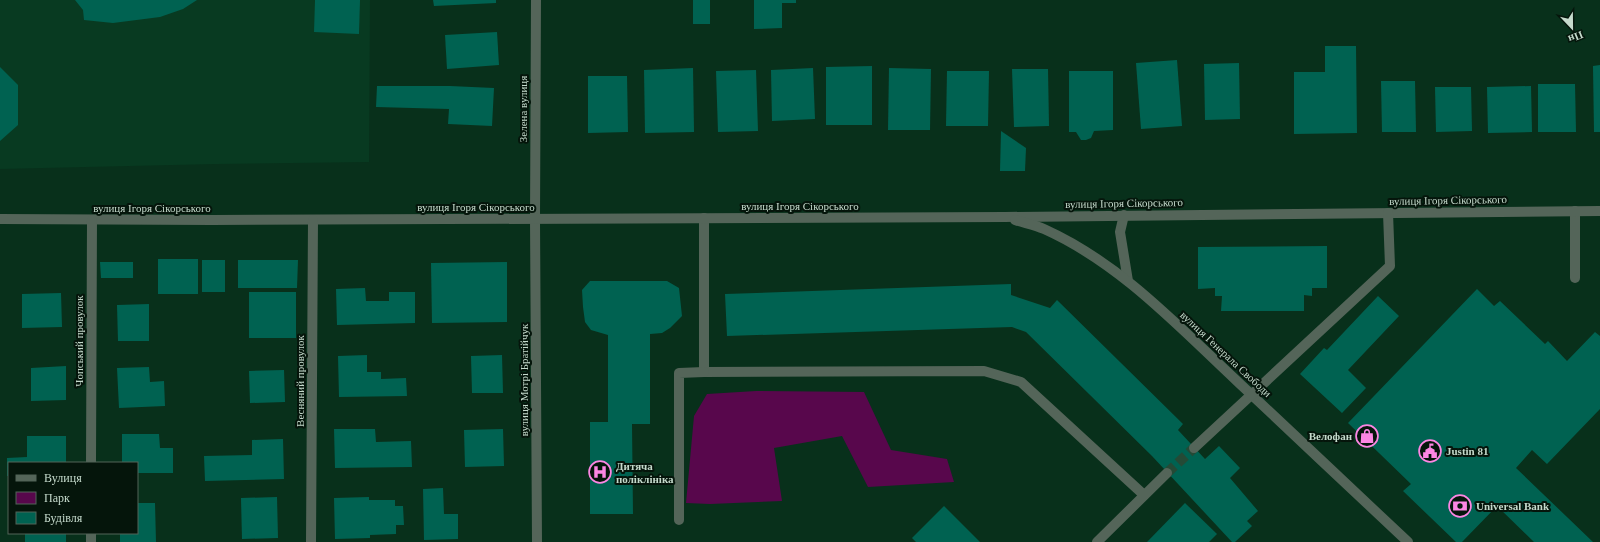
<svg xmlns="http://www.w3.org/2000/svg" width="1600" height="542" viewBox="0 0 1600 542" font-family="'Times New Roman',serif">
<rect width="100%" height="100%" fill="#08301b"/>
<polygon fill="#083a21" points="0,0 370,0 369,162 216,164 0,169"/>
<polygon fill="#58074c" points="756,391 864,392 891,450 947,459 954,482 868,487 842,436 774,448 782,501 710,504 686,503 694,416 707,394"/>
<g fill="#006251">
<polygon points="75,0 197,0 183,9 160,17 113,23 84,20 83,10"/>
<polygon points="315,0 360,0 359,34 314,32"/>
<polygon points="433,0 496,0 496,3 434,6"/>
<rect x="693" y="0" width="17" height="24"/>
<polygon points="754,0 796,0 796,3 782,3 782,28 754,29"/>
<polygon points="497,32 499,65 447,69 445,35"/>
<polygon points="1325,46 1356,46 1357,133 1294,134 1294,72 1325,72"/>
<polygon points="1177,60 1182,126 1141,129 1136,63"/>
<polygon points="1239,63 1240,119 1205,120 1204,64"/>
<polygon points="1600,65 1600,132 1594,132 1593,66"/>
<polygon points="872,66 872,125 826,125 826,67"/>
<polygon points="0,67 18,85 18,125 0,141"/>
<polygon points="693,68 694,132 645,133 644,70"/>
<polygon points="813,68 815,119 772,121 771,70"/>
<polygon points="889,68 931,69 930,130 888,130"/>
<polygon points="1012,69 1048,69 1049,126 1014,127"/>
<polygon points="756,70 758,131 718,132 716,71"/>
<polygon points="947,71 989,71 988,126 946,126"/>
<polygon points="1069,71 1113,71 1113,130 1094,131 1091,138 1086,140 1081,140 1076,132 1069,132"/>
<polygon points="588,76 627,76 628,132 588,133"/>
<polygon points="1381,81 1415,81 1416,132 1382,132"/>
<polygon points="1538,84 1575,84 1576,132 1538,132"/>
<polygon points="377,86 450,86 494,88 492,126 448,124 449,109 376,107"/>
<polygon points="1531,86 1532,132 1488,133 1487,87"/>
<polygon points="1435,87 1471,87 1472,131 1436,132"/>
<polygon points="1001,131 1026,148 1025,171 1000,171"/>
<polygon points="1327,246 1327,288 1312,288 1312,296 1304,295 1304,311 1221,311 1222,296 1215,296 1215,288 1198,289 1198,247"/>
<rect x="158" y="259" width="40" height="35"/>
<rect x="202" y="260" width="23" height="32"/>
<polygon points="238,260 298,260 297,288 238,288"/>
<polygon points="100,262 133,262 133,278 101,278"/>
<polygon points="507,262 507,322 432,323 431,263"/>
<polygon points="590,281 667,281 679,288 682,316 670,328 662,333 650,334 650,424 632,424 633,514 590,514 590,422 608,422 608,335 591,330 585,322 583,307 582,290"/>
<polygon points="1011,284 1011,295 1050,308 1057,300 1183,424 1178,430 1205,459 1219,446 1240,468 1230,478 1258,511 1247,521 1252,526 1235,542 1232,542 1152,456 1026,332 1012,327 727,336 725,294"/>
<polygon points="365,288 366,301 389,301 389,292 415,292 415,323 337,325 336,289"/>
<polygon points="1477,289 1494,306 1500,301 1545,344 1548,341 1567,361 1595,332 1600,336 1600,409 1547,464 1532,450 1516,468 1593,542 1534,542 1497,506 1462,542 1456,542 1403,491 1411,484 1348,423"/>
<rect x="249" y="292" width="47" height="46"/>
<polygon points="61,293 62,327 22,328 22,294"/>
<polygon points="1378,296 1399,316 1348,370 1366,388 1342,413 1300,374 1324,348 1327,350"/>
<polygon points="149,304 149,341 118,341 117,305"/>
<polygon points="367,355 367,372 381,372 381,379 406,378 407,396 339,397 338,356"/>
<polygon points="502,355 503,393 472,393 471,356"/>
<polygon points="66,366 66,400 31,401 31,368"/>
<polygon points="149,367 150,382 164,381 165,406 119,408 117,368"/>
<polygon points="284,370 285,402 250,403 249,371"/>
<polygon points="334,429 375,429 376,442 411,441 412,467 335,468"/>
<polygon points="503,429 504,466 465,467 464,430"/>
<polygon points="122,434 159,434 160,448 173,448 173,473 137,473 137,463 122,463"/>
<polygon points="27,436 66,436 66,463 9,463 9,476 7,476 7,458 27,457"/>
<polygon points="283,439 284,479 205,481 204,456 252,455 252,440"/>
<polygon points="443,488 444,514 458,514 458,539 424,540 423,489"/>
<polygon points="277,497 278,538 242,539 241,498"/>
<polygon points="369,497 369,500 395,500 395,506 403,506 404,525 396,525 396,534 370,535 370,538 335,539 334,498"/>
<polygon points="137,503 155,503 156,542 120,542 120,533 137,533"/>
<polygon points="1185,503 1217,534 1209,542 1147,542"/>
<polygon points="944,506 980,542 916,542 912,538"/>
<rect x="25" y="533" width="41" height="9"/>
</g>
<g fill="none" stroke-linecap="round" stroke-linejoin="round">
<polyline stroke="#244a36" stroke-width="10" stroke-dasharray="10 5" stroke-linecap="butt" points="1167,473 1194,448"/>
<g stroke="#546559" stroke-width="10">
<polyline points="536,0 535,219 537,542"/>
<polyline points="1575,211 1575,278"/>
<polyline points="1124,215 1120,232 1128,281"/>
<polyline points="704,218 704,372 984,371 1021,382 1144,495"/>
<polyline points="0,219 212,220 1005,217 1600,211"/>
<path d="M1015,220C1024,223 1035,225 1044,229C1120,263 1178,326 1238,382C1295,435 1351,489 1408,542"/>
<polyline points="1194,448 1390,266 1388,213"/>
<polyline points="91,463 92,220"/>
<polyline points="679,520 679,373 704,372"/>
<polyline points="91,542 91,533"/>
<polyline points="311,542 313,220"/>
<polyline points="1097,542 1167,473"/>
</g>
</g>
<defs>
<g id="shop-ring" transform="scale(1.15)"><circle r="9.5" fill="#05150b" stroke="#fc86e3" stroke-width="1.5"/><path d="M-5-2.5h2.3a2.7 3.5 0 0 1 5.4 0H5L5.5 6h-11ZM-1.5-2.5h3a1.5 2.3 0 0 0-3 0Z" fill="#fc86e3"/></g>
<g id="civic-ring" transform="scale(1.15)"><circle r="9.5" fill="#05150b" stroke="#fc86e3" stroke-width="1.5"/><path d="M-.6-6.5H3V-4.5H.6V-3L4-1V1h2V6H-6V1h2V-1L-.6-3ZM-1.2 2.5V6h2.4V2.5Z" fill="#fc86e3"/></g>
<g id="hospital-ring" transform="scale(1.15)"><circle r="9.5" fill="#05150b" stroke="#fc86e3" stroke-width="1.5"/><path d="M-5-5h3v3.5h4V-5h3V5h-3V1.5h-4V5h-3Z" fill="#fc86e3"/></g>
<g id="bank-ring" transform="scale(1.15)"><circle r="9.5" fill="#05150b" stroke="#fc86e3" stroke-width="1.5"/><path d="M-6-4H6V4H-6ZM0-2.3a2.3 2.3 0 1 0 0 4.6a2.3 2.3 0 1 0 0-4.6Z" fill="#fc86e3"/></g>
</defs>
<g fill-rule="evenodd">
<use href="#shop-ring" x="1367" y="436"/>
<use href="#civic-ring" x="1430" y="451"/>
<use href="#hospital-ring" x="600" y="472"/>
<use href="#bank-ring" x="1460" y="506"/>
</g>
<g text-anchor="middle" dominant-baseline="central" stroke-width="4" stroke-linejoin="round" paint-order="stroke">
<g font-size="11" fill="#c5dacc" stroke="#05150b">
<text transform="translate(523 109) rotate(-90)">Зелена вулиця</text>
<text transform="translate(1448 200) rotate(-1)">вулиця Ігоря Сікорського</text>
<text transform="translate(1124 203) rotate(-1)">вулиця Ігоря Сікорського</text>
<text x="800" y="206">вулиця Ігоря Сікорського</text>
<text x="476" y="207">вулиця Ігоря Сікорського</text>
<text x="152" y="208">вулиця Ігоря Сікорського</text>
<text transform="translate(79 341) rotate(-90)">Чопський провулок</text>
<text transform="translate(1226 354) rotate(43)">вулиця Генерала Свободи</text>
<text transform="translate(524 380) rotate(-90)">вулиця Мотрі Братійчук</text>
<text transform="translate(300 381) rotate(-90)">Весняний провулок</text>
</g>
<g font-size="11" font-weight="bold" fill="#c5dacc" stroke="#05150b" text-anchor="start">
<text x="1352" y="436" text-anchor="end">Велофан</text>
<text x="1446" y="451">Justin 81</text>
<text x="616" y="466">Дитяча<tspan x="616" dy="13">поліклініка</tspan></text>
<text x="1476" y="506">Universal Bank</text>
</g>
</g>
<rect x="8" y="462" width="130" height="72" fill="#05150b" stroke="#526458"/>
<rect x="16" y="475" width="20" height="6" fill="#546559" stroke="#526458"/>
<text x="44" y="482" font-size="12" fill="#c5dacc">Вулиця</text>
<rect x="16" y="492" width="20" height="12" fill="#58074c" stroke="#526458"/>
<text x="44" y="502" font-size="12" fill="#c5dacc">Парк</text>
<rect x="16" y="512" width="20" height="12" fill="#006251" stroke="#526458"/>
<text x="44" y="522" font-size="12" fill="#c5dacc">Будівля</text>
<g transform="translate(1572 28) rotate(158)" stroke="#05150b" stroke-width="3" paint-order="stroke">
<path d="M0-3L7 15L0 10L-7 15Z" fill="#c5dacc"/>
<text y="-6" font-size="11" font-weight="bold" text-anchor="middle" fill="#c5dacc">Пн</text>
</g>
</svg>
